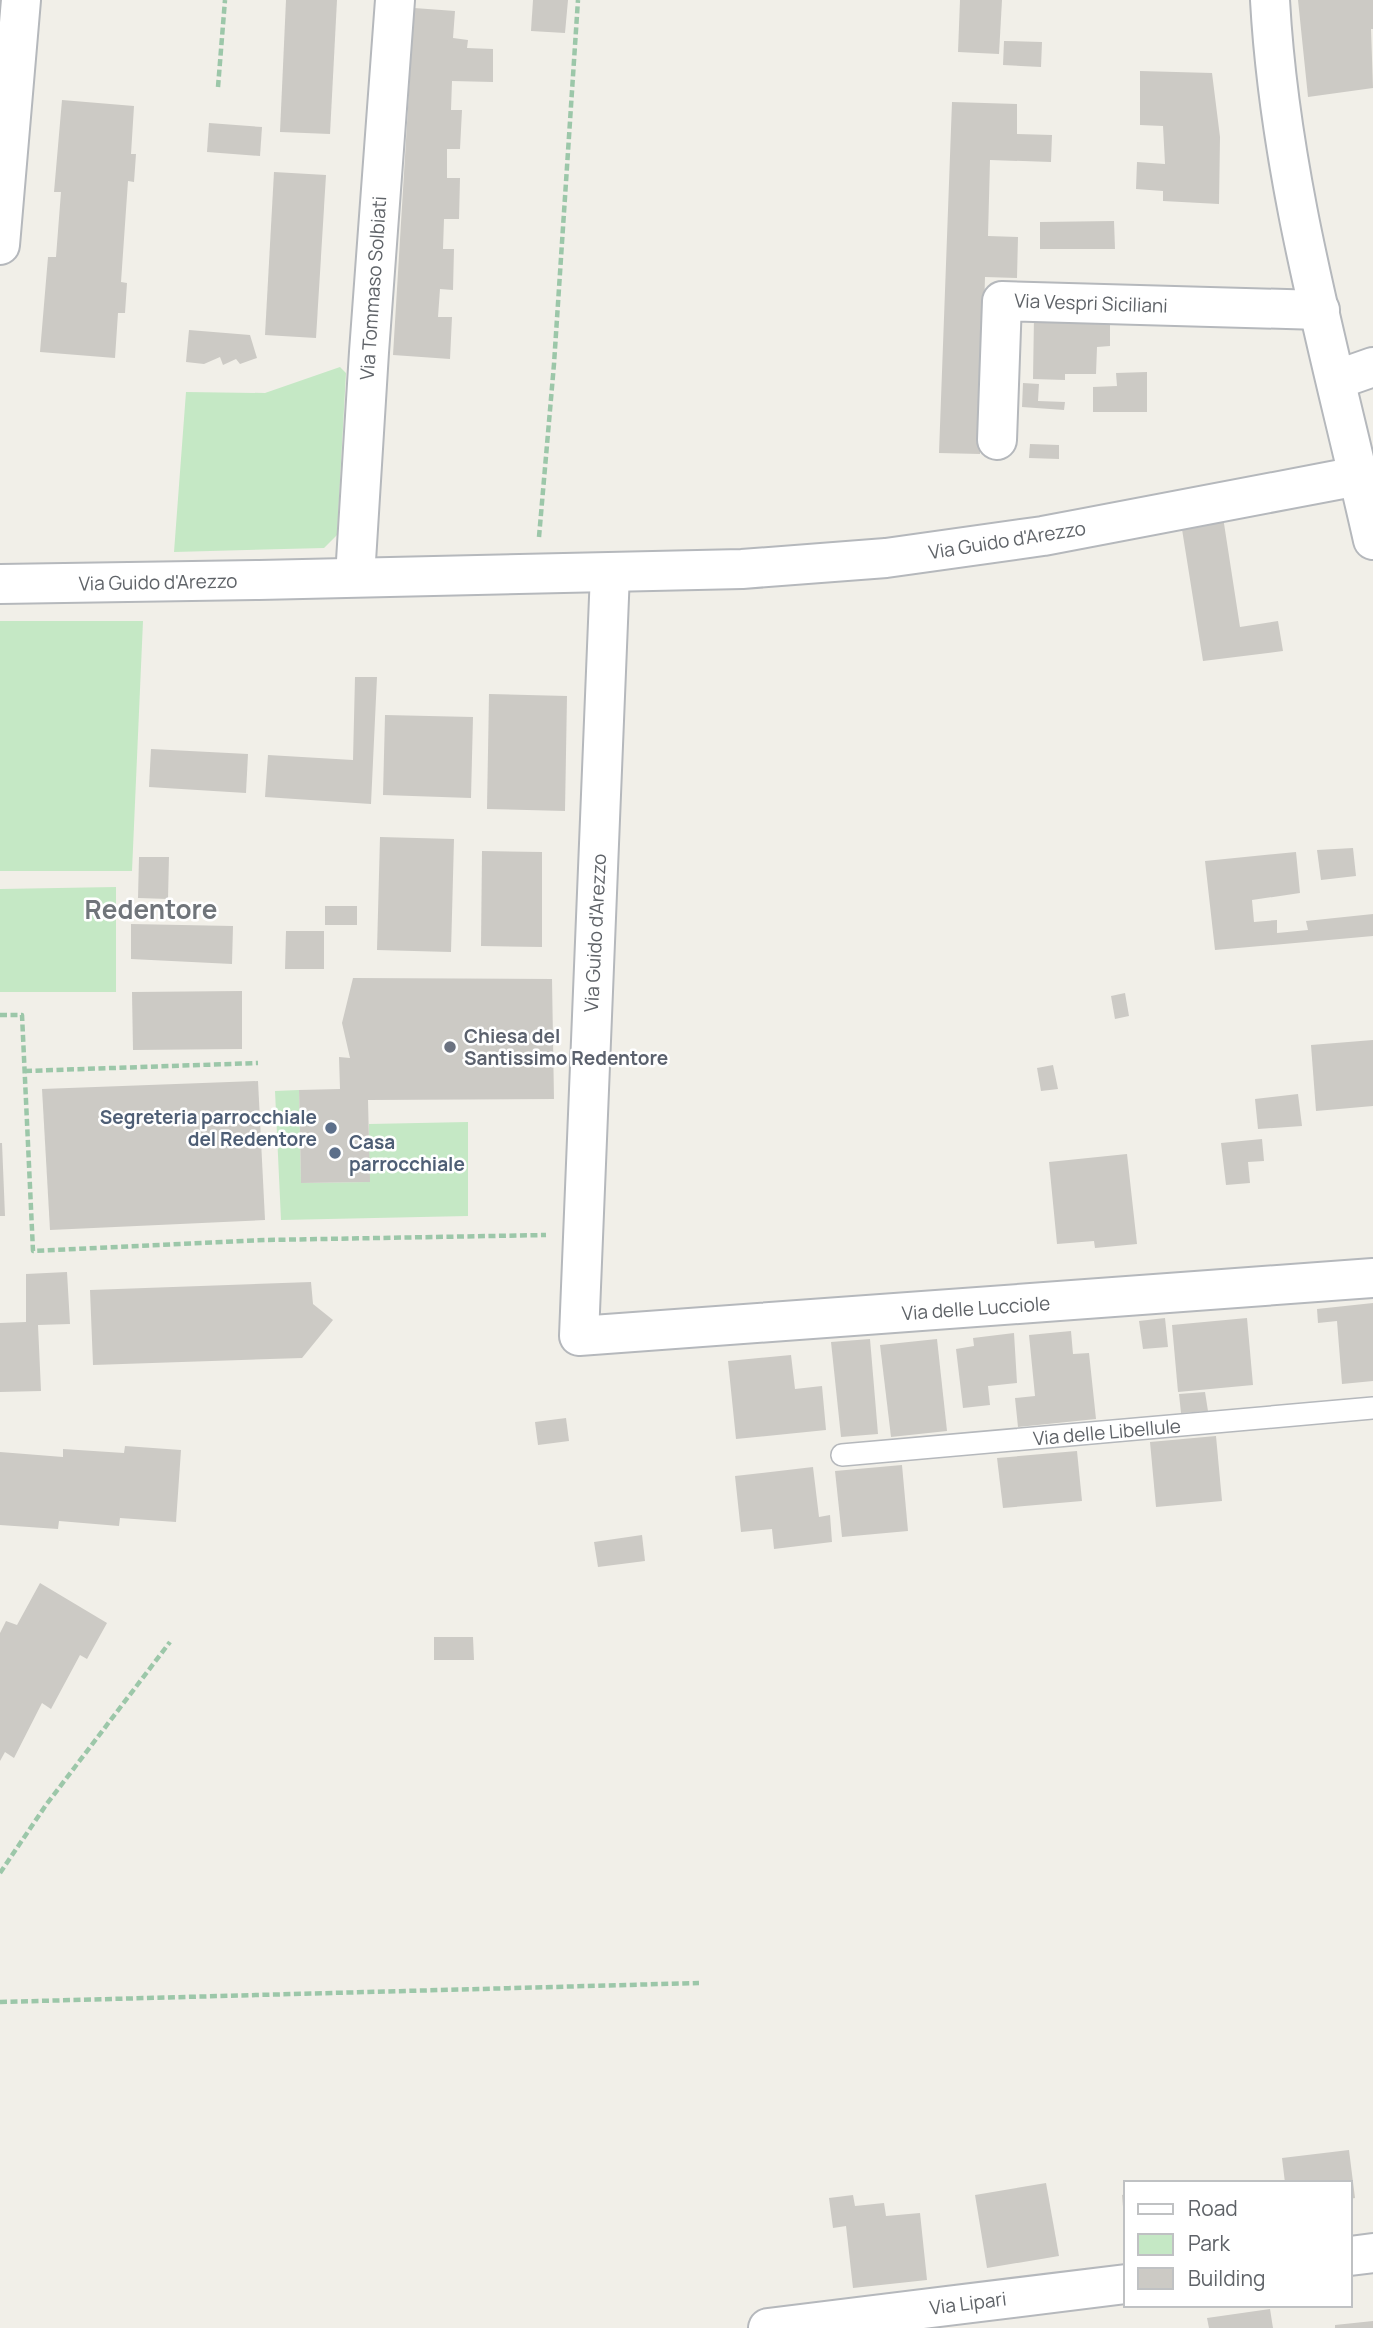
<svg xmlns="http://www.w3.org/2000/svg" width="1373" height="2328" viewBox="0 0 1373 2328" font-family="Manrope,sans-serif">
<rect width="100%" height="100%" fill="#f1efe8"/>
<g fill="#c5e8c5">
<polygon points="340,367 346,373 337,535 324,548 174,552 186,392 265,393"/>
<polygon points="0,621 143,621 132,871 0,871"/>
<polygon points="116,887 116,992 0,992 0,889"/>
<polygon points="299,1090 301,1183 369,1182 369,1124 468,1122 468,1216 281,1220 275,1091"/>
</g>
<g fill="#cccac5">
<polygon points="286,0 337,0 330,134 280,132"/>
<polygon points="533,0 568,0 565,33 531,31"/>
<polygon points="960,0 1002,0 999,54 958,52"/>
<polygon points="1298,0 1373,0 1373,29 1371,29 1373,88 1308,97"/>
<polygon points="414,8 455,11 453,38 468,40 467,48 493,49 493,82 452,81 451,110 462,110 460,149 447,149 447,178 460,178 459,219 444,219 443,249 454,249 453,290 440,289 438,317 452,317 450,359 393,355"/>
<polygon points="1004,41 1042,42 1041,67 1003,65"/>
<polygon points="1140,71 1212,73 1220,137 1219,204 1163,201 1163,191 1136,189 1137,162 1165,164 1163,126 1140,125"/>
<polygon points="62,100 134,106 131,154 136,154 134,182 128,181 121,282 127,283 125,313 118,313 115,358 40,352 48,257 56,257 61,192 54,192"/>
<polygon points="952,102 1017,104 1017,134 1052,135 1051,162 990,160 988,236 1018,237 1017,278 985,277 980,454 939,453"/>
<polygon points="209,123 262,127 260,156 207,152"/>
<polygon points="274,172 326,175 316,338 265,335"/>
<polygon points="1114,221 1115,249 1040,249 1040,222"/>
<polygon points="1110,314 1110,346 1097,347 1096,374 1065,374 1065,380 1033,379 1034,317"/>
<polygon points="189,330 250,335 257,358 240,364 236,359 223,365 220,357 204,364 186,362"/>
<polygon points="1147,372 1147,412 1093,412 1093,387 1117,386 1116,373"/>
<polygon points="1023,383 1039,384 1038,401 1065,402 1064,410 1022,407"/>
<polygon points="1030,444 1059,445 1059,459 1029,458"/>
<polygon points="1223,517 1240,627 1278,621 1283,651 1203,661 1181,523"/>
<polygon points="355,677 377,677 371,804 265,797 268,755 353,760"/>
<polygon points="489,694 567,696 565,811 487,809"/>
<polygon points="385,715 473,717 471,798 383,795"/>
<polygon points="151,749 248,754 246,793 149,787"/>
<polygon points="380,837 454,839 451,952 377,950"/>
<polygon points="1353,848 1356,876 1321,880 1317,850"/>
<polygon points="482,851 542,852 542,947 481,946"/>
<polygon points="1296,852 1300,893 1252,900 1254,922 1277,920 1277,933 1308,930 1306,921 1373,914 1373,936 1215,950 1205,861"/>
<polygon points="139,857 169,857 168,899 138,898"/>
<rect x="325" y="906" width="32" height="19"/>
<polygon points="131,924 233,926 232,964 131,959"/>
<polygon points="286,931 324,931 324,969 285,969"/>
<polygon points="353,978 552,979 554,1099 368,1100 370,1182 301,1183 299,1090 340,1089 339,1057 350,1058 342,1023"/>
<polygon points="242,991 242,1049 133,1050 132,992"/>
<polygon points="1125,993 1129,1016 1115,1019 1111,996"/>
<polygon points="1373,1040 1373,1106 1316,1111 1311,1045"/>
<polygon points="1053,1065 1058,1089 1041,1091 1037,1068"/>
<polygon points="258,1081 265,1220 50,1230 42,1089"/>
<polygon points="1298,1094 1302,1126 1258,1129 1255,1099"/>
<polygon points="1262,1139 1264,1161 1248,1162 1250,1183 1226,1185 1221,1143"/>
<polygon points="0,1143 2,1143 5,1216 0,1216"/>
<polygon points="1127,1154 1137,1244 1095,1248 1094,1241 1057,1244 1049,1162"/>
<polygon points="67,1272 70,1324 38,1325 41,1391 0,1392 0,1323 26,1322 26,1274"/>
<polygon points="311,1282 313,1304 333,1320 302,1358 93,1365 90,1290"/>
<polygon points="1373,1303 1373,1381 1342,1384 1337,1321 1318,1323 1317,1309"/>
<polygon points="1165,1318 1168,1347 1143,1349 1139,1321"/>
<polygon points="1247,1318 1253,1385 1178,1392 1172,1325"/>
<polygon points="1071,1331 1073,1354 1089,1353 1096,1419 1018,1427 1015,1398 1035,1396 1029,1335"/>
<polygon points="1014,1333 1017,1383 988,1386 990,1405 963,1408 956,1349 974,1346 973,1338"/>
<polygon points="870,1339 878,1434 841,1437 831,1342"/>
<polygon points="937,1339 947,1431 891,1437 880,1345"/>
<polygon points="791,1355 795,1389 822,1386 826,1430 736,1439 728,1361"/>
<polygon points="1205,1392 1208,1411 1181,1413 1179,1394"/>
<polygon points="566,1418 569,1441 538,1445 535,1422"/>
<polygon points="1216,1436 1222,1501 1156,1507 1150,1442"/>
<polygon points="125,1446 181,1450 176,1522 120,1518 119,1526 59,1521 58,1529 0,1525 0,1452 63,1457 63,1449 124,1453"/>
<polygon points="1077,1451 1082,1501 1003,1508 997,1458"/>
<polygon points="902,1465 908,1531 842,1537 835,1471"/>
<polygon points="813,1467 819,1517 830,1515 832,1542 774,1549 772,1529 741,1532 735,1476"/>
<polygon points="642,1535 645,1561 598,1567 594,1542"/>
<polygon points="40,1583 107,1623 87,1659 80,1655 51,1709 42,1703 14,1758 5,1752 0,1761 0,1633 6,1621 17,1625"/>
<polygon points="434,1637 473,1637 474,1660 434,1660"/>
<polygon points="1349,2150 1355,2198 1350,2199 1350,2183 1285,2183 1282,2158"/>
<polygon points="1046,2183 1059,2256 987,2268 975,2195"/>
<polygon points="1126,2194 1126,2219 1124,2219 1122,2195"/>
<polygon points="853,2195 855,2206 884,2203 886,2216 920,2213 927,2280 853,2288 846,2226 833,2228 829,2198"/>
<polygon points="1270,2309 1273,2328 1209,2328 1207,2318"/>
<polygon points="1373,2321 1373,2328 1335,2328 1335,2325"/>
</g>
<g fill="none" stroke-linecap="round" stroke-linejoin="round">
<g stroke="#b5b8bc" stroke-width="24">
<polyline id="lane" points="842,1455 1373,1408"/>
</g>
<g stroke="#b5b8bc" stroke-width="42">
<g id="street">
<path d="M1270,0C1280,183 1333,362 1373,540"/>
<polyline points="0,245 21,0"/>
<polyline points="1336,380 1373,367"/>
<polyline points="997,440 1002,301 1320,310"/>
<polyline points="610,573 579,1336 1373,1278"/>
<polyline points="355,577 369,352 395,0"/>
<polyline points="0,584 259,580 742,569 886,558 1043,536 1358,476"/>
<polyline points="1350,2256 1373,2253"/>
<polyline points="768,2328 1126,2284"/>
</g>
</g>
<g stroke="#9cc7a9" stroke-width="4.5" stroke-dasharray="7 3.5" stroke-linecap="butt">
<polyline points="218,87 225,0"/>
<polyline points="539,537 554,364 578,0"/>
<polyline points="0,1015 22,1015 33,1251 265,1240 546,1235"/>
<polyline points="25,1071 258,1063"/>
<polyline points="0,1873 46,1805 170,1642"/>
<polyline points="0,2002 699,1983"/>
</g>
<use href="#lane" stroke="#fff" stroke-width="21"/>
<use href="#street" stroke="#fff" stroke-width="38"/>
</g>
<circle fill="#6b7280" stroke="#fff" stroke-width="2.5" cx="450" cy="1047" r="7"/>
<g fill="#5c6f8a" stroke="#fff" stroke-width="2.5">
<circle cx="331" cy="1128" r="7"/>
<circle cx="335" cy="1153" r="7"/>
</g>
<g text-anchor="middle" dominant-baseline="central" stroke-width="5" stroke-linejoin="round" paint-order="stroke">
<g font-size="19" fill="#5f6368" stroke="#fff">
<text transform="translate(373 288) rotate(-86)">Via Tommaso Solbiati</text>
<text transform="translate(1091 303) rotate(2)">Via Vespri Siciliani</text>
<text transform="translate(1007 540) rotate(-9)">Via Guido d'Arezzo</text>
<text transform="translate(158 582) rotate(-1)">Via Guido d'Arezzo</text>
<text transform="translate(595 933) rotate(-87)">Via Guido d'Arezzo</text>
<text transform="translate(976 1308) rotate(-4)">Via delle Lucciole</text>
<text transform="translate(1107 1432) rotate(-5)">Via delle Libellule</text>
<text transform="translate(968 2303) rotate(-7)">Via Lipari</text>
</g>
<g font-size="19" font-weight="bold" fill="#5b616d" stroke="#fff" text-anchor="start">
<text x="464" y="1036">Chiesa del<tspan x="464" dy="22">Santissimo Redentore</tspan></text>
</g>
<g font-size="19" font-weight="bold" fill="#4e5e75" stroke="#fff" text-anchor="end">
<text x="317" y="1117">Segreteria parrocchiale<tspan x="317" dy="22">del Redentore</tspan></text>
<text x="349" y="1142" text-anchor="start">Casa<tspan x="349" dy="22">parrocchiale</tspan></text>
</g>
<g font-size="26" font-weight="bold" fill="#70757a" stroke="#fff">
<text x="151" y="909">Redentore</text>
</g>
</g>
<rect x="1124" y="2181" width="228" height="126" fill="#ffffff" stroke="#bfc1c3" stroke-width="2"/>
<rect x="1138" y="2204" width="35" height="10" fill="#ffffff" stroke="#bfc1c3" stroke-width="2"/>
<text x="1188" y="2216" font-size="21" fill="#5f6368">Road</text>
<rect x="1138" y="2234" width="35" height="21" fill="#c5e8c5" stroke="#bfc1c3" stroke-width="2"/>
<text x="1188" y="2251" font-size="21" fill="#5f6368">Park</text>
<rect x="1138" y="2268" width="35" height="21" fill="#cccac5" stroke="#bfc1c3" stroke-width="2"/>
<text x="1188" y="2286" font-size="21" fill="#5f6368">Building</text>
</svg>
